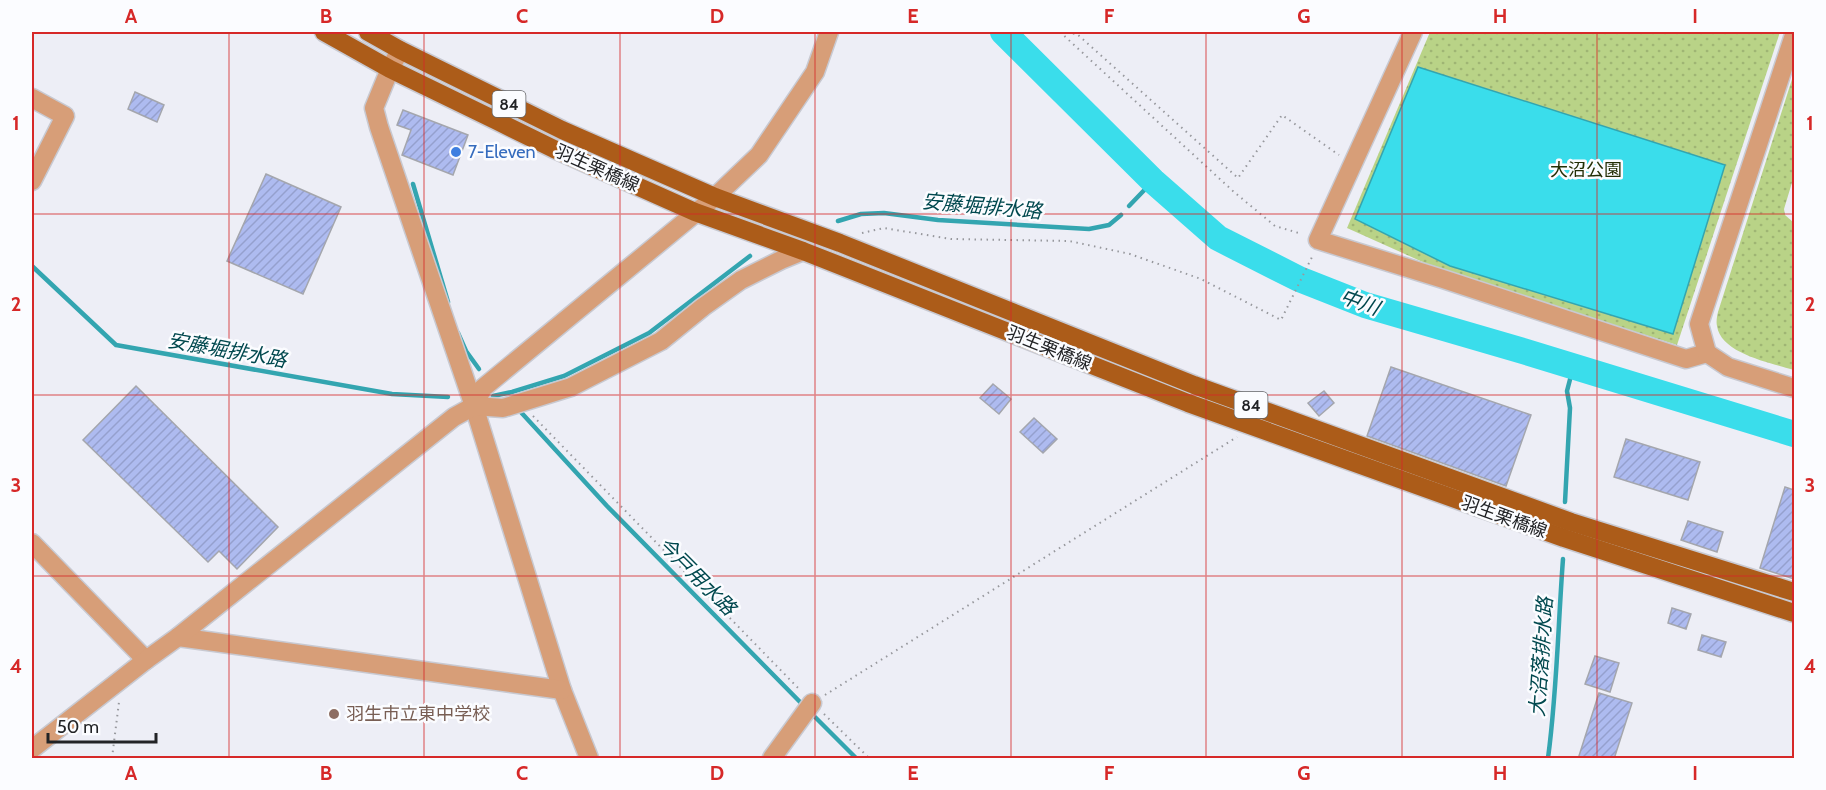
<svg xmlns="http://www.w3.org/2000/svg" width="1826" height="790" viewBox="0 0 1826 790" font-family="Cabin,'Noto Sans JP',sans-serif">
<defs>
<pattern id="grass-dots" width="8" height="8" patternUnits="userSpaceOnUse" patternTransform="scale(1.5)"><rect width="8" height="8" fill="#b9d387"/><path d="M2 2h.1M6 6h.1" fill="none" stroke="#9fb574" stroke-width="1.8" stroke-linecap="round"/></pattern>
<pattern id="building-hatch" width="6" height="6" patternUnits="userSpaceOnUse" patternTransform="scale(1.5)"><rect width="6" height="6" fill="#aebbf0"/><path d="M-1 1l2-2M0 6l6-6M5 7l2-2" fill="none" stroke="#95a0ce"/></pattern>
</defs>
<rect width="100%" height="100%" fill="#edeef6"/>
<g fill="url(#grass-dots)">
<polygon points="1430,32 1780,32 1677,345 1445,272 1347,228"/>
<path d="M1794,73V176L1784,209L1785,215L1794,223V370C1772,363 1721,354 1717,326C1716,322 1717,316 1718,312Z"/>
</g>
<polygon fill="#3addeb" stroke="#33a5b0" stroke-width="1.5" points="1418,67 1725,165 1673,334 1450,266 1355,219"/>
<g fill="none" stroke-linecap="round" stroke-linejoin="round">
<g stroke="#33a5b0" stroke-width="4.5">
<polyline points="413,184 448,302"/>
<polyline points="1129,206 1153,181"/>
<polyline points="838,221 861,214 884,213 938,220 1089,229 1109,225 1121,215"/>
<polyline points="32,266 116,345 392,394 448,397"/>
<polyline points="458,333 466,351 479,369"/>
<polyline points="493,396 512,392 564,376 649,333 750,256"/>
<polyline points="518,409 607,506 803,705"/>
<polyline points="1565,502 1570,408 1567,391 1573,368"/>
<polyline points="811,713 856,758"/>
<path d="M1548,758C1557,692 1558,625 1563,559"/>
</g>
<polyline stroke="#3addeb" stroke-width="26" points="1003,32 1153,181 1218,238 1299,279 1365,305 1523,351 1794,434"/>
</g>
<g fill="url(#building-hatch)" stroke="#a4a6ad" stroke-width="1.5">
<polygon points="135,92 164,105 157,122 128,109"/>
<polygon points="403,110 468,135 453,175 402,155 411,130 397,125"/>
<polygon points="266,174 341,207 303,294 227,261"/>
<polygon points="1391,367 1531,415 1506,486 1367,436"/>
<polygon points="993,384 1011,399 999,414 980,398"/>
<polygon points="136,386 278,527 237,569 219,551 208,562 83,440"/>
<polygon points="1324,391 1334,403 1319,416 1308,403"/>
<polygon points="1034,418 1057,439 1043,453 1020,432"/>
<polygon points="1626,439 1700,462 1688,500 1614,477"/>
<polygon points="1785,487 1794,490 1794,579 1760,568"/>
<polygon points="1688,521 1723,532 1717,552 1681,540"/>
<polygon points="1672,608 1691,614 1686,629 1668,623"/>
<polygon points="1702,635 1726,642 1721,657 1698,650"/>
<polygon points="1595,656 1619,663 1610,692 1585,684"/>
<polygon points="1599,693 1632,703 1614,759 1578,759"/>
</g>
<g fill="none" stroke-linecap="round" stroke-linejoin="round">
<g stroke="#c8c9d1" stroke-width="21">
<g id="minor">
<polyline points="1413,32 1318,240 1443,279 1686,359 1707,353"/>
<polyline points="1794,35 1699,324 1707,353 1728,367 1794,388"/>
<polyline points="400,50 390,69 374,108 379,127 474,406 562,690 589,758"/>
<polyline points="32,98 65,116 32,181"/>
<polyline points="474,406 483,388 715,197 759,155 815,72 829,32"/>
<polyline points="32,543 146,660"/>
<polyline points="178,637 562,690"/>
<polyline points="32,749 146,660 178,637 454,417 474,406 503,408 571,387 661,341 703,307 741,280 781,260 803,251"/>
<polyline points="772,758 812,703"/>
</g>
</g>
<g stroke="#c8c9d1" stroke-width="21">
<g id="major">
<polyline points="324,32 390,69 497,121 554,149 695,212 803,251 1188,403 1564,538 1794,613"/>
<polyline points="368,32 400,50 562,130 715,197 840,243 1194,385 1571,522 1794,592"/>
</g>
</g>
<g stroke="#97989d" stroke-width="2" stroke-dasharray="1.5 4.5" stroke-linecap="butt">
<polyline points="1060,32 1234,192 1275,226 1302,234"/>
<polyline points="1061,32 1077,34 1238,178 1282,115 1339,155"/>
<polyline points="862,233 884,228 951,239 1069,241 1130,254 1201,279 1281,320 1313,255"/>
<polyline points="533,416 801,691"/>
<polyline points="825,695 1237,437"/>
<polyline points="824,714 869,758"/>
<polyline points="112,758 119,702"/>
</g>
<use href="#minor" stroke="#d79e78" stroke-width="18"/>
<use href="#major" stroke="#ac5c19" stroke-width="18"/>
</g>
<path fill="none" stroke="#d62828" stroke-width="1.5" stroke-opacity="0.55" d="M229,32V758M424,32V758M620,32V758M815,32V758M1011,32V758M1206,32V758M1402,32V758M1597,32V758M32,214H1794M32,395H1794M32,576H1794"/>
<circle fill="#3f7fe0" stroke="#fbfcff" stroke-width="2" cx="456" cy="152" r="6"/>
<circle fill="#8d6e63" stroke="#fbfcff" stroke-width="2" cx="334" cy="714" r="6"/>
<g text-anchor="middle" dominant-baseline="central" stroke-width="5" stroke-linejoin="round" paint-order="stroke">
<g fill="#fbfcff" stroke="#636467" stroke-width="1.5">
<rect x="492.5" y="91" width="33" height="26" rx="4.5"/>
<rect x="1234.5" y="392" width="33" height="26" rx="4.5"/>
</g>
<g font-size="16" font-weight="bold" fill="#222326">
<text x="509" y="104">84</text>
<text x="1251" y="405">84</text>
</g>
<g font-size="18" fill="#366cbe" stroke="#fbfcff" text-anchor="start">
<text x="468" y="152">7-Eleven</text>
</g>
<g font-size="18" fill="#222326" stroke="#fbfcff">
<text transform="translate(597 168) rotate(24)">羽生栗橋線</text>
<text transform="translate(1049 348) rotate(22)">羽生栗橋線</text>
<text transform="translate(1504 517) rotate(20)">羽生栗橋線</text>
</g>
<g font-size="18" fill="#232e05" stroke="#fbfcff">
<text x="1586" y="170">大沼公園</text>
</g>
<g font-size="18" fill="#785e54" stroke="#fbfcff" text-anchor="start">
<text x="346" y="714">羽生市立東中学校</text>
</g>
<g font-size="20" font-style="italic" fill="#00484e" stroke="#fbfcff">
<text transform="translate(982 206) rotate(5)">安藤堀排水路</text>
<text transform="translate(1360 302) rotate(20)">中川</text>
<text transform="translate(227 350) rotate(10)">安藤堀排水路</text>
<text transform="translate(697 576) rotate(45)">今戸用水路</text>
<text transform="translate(1541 657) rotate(-86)">大沼落排水路</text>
</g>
</g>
<rect width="1826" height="790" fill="none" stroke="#fbfcff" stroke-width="66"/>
<path d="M48 733v9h108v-9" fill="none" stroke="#222326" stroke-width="3"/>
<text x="57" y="733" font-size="18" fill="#222326" stroke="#fbfcff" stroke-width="4.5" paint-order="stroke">50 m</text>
<rect x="33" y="33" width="1760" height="724" fill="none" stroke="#d62828" stroke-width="2"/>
<g font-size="20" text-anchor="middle" font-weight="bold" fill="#d62828">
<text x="131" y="23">A</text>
<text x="326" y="23">B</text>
<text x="522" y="23">C</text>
<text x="717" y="23">D</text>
<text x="913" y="23">E</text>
<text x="1109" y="23">F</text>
<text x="1304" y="23">G</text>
<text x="1500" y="23">H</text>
<text x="1695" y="23">I</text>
<text x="16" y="130">1</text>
<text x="1810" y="130">1</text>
<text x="16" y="311">2</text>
<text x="1810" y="311">2</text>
<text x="16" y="492">3</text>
<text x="1810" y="492">3</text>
<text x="16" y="673">4</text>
<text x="1810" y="673">4</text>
<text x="131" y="780">A</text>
<text x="326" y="780">B</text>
<text x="522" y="780">C</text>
<text x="717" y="780">D</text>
<text x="913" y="780">E</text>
<text x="1109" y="780">F</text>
<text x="1304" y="780">G</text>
<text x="1500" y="780">H</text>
<text x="1695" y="780">I</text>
</g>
</svg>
